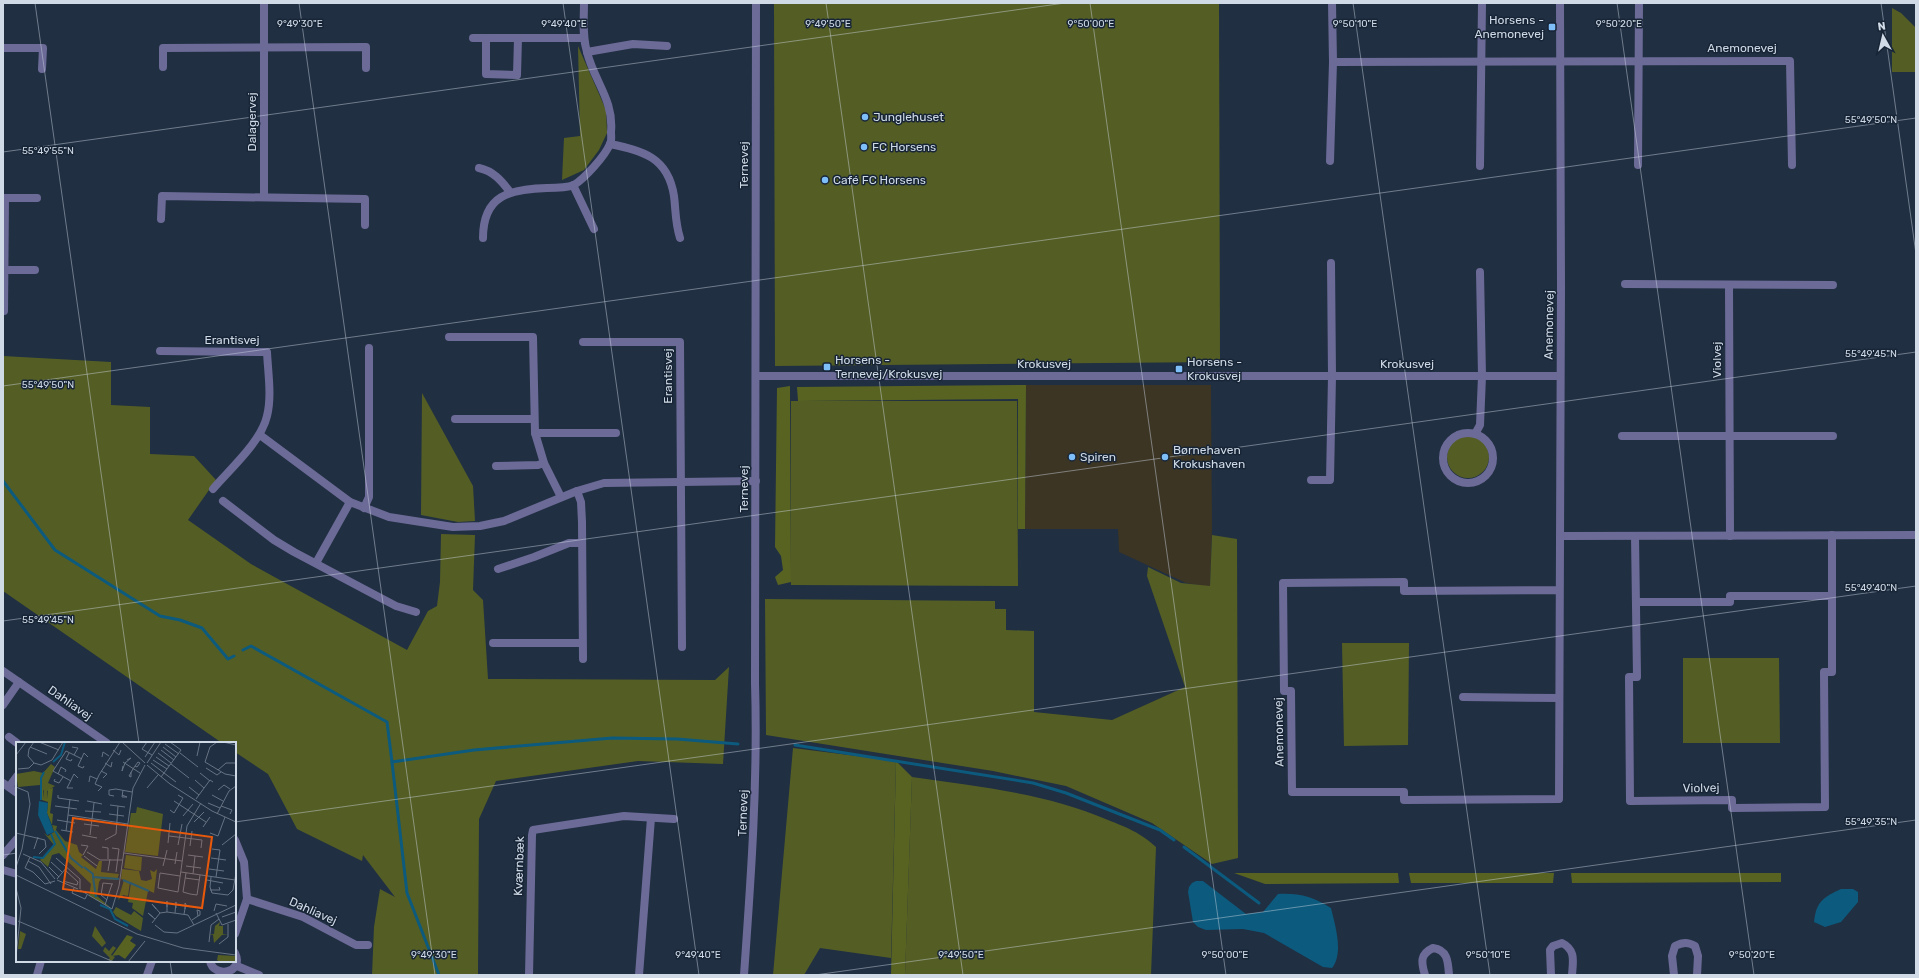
<svg xmlns="http://www.w3.org/2000/svg" width="1919" height="978" viewBox="0 0 1919 978" font-family="Rubik,sans-serif">
<rect width="100%" height="100%" fill="#202f42"/>
<polygon fill="#3c3524" points="1026,385 1211,385 1212,529 1210,587 1186,583 1119,552 1118,529 1025,529"/>
<g fill="#545e24">
<polygon points="774,3 1219,3 1220,362 775,366"/>
<polygon points="1892,8 1901,13 1916,28 1916,72 1892,72"/>
<polygon points="578,46 606,110 607,133 599,150 584,170 562,180 564,138 580,136"/>
<polygon points="3,356 111,362 111,405 150,407 150,454 194,456 216,480 188,520 251,564 407,650 428,611 437,606 440,582 441,534 475,535 473,590 483,600 488,679 715,680 729,667 723,764 638,761 496,781 479,819 478,975 372,975 374,927 380,889 395,897 363,855 362,861 297,829 268,774 235,752 235,743 222,743 3,591"/>
<polygon points="422,393 473,486 475,521 458,522 421,515"/>
<polygon points="791,401 1017,401 1018,586 791,585"/>
<circle cx="1468" cy="457" r="21"/>
<polygon points="1212,535 1237,539 1238,858 1212,864 1152,823 1066,786 993,771 766,735 765,599 995,601 995,609 1006,609 1006,630 1034,631 1034,712 1112,720 1185,687 1147,576 1148,567 1181,583 1210,586"/>
<polygon points="1342,643 1409,643 1408,745 1344,746"/>
<polygon points="1683,658 1779,658 1780,743 1683,743"/>
<polygon points="793,748 896,761 891,958 820,948 804,975 773,975"/>
<path d="M912,777C979,787 1046,793 1108,820C1128,828 1139,832 1156,847L1151,975H905Z"/>
</g>
<g fill="#586322">
<polygon points="1026,385 1025,529 1018,529 1018,399 798,401 797,387"/>
<polygon points="790,386 791,582 778,585 775,577 783,570 781,556 775,547 777,388"/>
<polygon points="896,761 912,777 905,975 891,975"/>
<polygon points="1234,873 1398,873 1399,883 1265,884"/>
<polygon points="1409,873 1554,873 1553,883 1411,883"/>
<polygon points="1571,873 1781,873 1781,882 1572,883"/>
</g>
<g fill="#0c5a7d">
<path d="M1196,881H1203L1246,914L1263,912L1278,894C1300,893 1313,897 1331,908C1335,925 1344,953 1332,968L1323,967L1264,933L1243,929L1206,930L1198,927L1193,922L1188,892L1189,887L1192,883Z"/>
<path d="M1841,889H1853L1858,892V902L1841,922L1825,927L1814,922C1816,901 1824,897 1841,889Z"/>
</g>
<g fill="none" stroke-linecap="round" stroke-linejoin="round">
<g stroke="#0c5a7d" stroke-width="3">
<polyline points="3,481 55,550 160,616 180,620 202,628 228,659 234,656"/>
<polyline points="243,650 251,646 387,722 392,762 474,750 612,738 677,739 738,744"/>
<polyline points="795,745 1033,783 1066,793 1160,830 1174,840"/>
<polyline points="392,762 407,893 439,975"/>
<polyline points="1184,847 1259,903"/>
</g>
<g stroke="#6c6b97" stroke-width="8">
<polyline points="264,3 264,197"/>
<polyline points="473,38 584,38"/>
<polyline points="486,38 486,74 517,75 518,38"/>
<polyline points="3,48 43,48 42,69"/>
<polyline points="587,52 633,44 667,46"/>
<polyline points="1333,62 1790,61 1792,165"/>
<polyline points="163,67 163,48 366,47 366,68"/>
<path d="M610,144C643,151 668,157 674,196C676,212 675,222 680,238"/>
<polyline points="1330,161 1333,62 1332,3"/>
<polyline points="1638,165 1639,3"/>
<polyline points="1480,166 1482,3"/>
<path d="M479,168C493,171 501,180 510,192"/>
<polyline points="573,185 594,229"/>
<polyline points="3,198 37,198"/>
<polyline points="161,219 162,196 365,199 365,225"/>
<path d="M483,238C483,195 510,189 547,188C555,188 566,188 574,185C585,178 605,156 610,144C612,141 611,136 611,132C614,100 594,81 587,52C582,36 584,19 584,3"/>
<polyline points="4,270 35,270"/>
<polyline points="1625,284 1833,285"/>
<polyline points="1729,285 1730,536"/>
<polyline points="4,311 5,198"/>
<polyline points="449,337 533,337 535,433 544,463 561,497"/>
<polyline points="583,342 680,342 682,647"/>
<path d="M160,351L267,352C268,373 272,396 267,416C261,442 230,469 213,489"/>
<polyline points="756,376 1560,376"/>
<polyline points="455,419 534,419"/>
<circle cx="1468" cy="458" r="25"/>
<polyline points="535,433 616,433"/>
<polyline points="1475,434 1480,425 1482,376 1480,272"/>
<polyline points="260,435 350,502 389,517 453,527 480,526 504,521 577,491 604,483 756,481"/>
<polyline points="1622,436 1833,436"/>
<polyline points="496,466 538,465 544,463"/>
<polyline points="1311,480 1330,480 1332,376 1331,263"/>
<polyline points="577,491 581,502 582,522 583,659"/>
<polyline points="223,501 274,540 294,552 377,596 396,606 416,612"/>
<polyline points="364,508 369,497 369,348"/>
<polyline points="1560,536 1916,535"/>
<polyline points="1635,536 1637,677 1629,677 1630,801 1732,800 1732,808 1825,807 1824,672 1832,672 1832,535"/>
<polyline points="316,563 350,502"/>
<polyline points="498,569 534,557 569,543 582,543"/>
<polyline points="1559,590 1404,591 1404,582 1283,583 1284,691 1291,691 1292,792 1404,792 1404,800 1559,799 1561,287 1560,3"/>
<polyline points="1636,602 1730,602 1730,596 1832,596"/>
<polyline points="493,643 582,643"/>
<polyline points="3,671 107,743"/>
<polyline points="1463,697 1559,698"/>
<polyline points="3,705 19,682"/>
<polyline points="9,737 17,743"/>
<polyline points="3,783 17,793"/>
<polyline points="9,787 17,776"/>
<polyline points="235,840 244,862 247,899 235,934"/>
<polyline points="3,855 17,839"/>
<polyline points="3,870 17,874"/>
<polyline points="247,899 303,917 356,945 368,945"/>
<polyline points="3,918 17,922"/>
<path d="M210,961C213,978 245,974 235,953"/>
<polyline points="237,966 259,975"/>
<polyline points="37,975 41,961"/>
<polyline points="147,975 152,961"/>
<polyline points="529,975 532,835 533,830 624,816 674,819"/>
<polyline points="639,975 651,818"/>
<path d="M744,975C751,877 758,781 755,683L756,3"/>
<path d="M1425,975C1421,962 1420,954 1433,948C1448,950 1448,962 1449,975"/>
<path d="M1551,975L1550,950L1553,946L1562,943C1576,950 1573,961 1572,975"/>
<path d="M1674,975L1672,956L1675,946C1683,942 1688,942 1695,946L1698,956L1697,975"/>
</g>
</g>
<path fill="none" stroke="#d0dae6" stroke-width="1" stroke-opacity="0.45" d="M35,3L139,743M299,3L435,975M563,3L699,975M826,3L963,975M1090,3L1226,975M1353,3L1490,975M1617,3L1754,975M1881,3L1916,254M3,152L1065,3M3,386L1916,118M3,621L1916,352M235,822L1916,586M3,855L17,853M170,961L172,975M815,975L1916,820"/>
<g fill="#7ebef9" stroke="#172537" stroke-width="1.5">
<rect x="1548" y="23" width="8" height="8" rx="2"/>
<circle cx="865" cy="117" r="4"/>
<circle cx="864" cy="147" r="4"/>
<circle cx="825" cy="180" r="4"/>
<rect x="823" y="363" width="8" height="8" rx="2"/>
<rect x="1175" y="365" width="8" height="8" rx="2"/>
<circle cx="1072" cy="457" r="4"/>
<circle cx="1165" cy="457" r="4"/>
</g>
<g text-anchor="middle" dominant-baseline="central" stroke-width="3" stroke-linejoin="round" paint-order="stroke">
<g font-size="12" fill="#d0dae6" stroke="#172537" text-anchor="start">
<text x="1544" y="20" text-anchor="end">Horsens -<tspan x="1544" dy="14">Anemonevej</tspan></text>
<text x="873" y="117">Junglehuset</text>
<text x="872" y="147">FC Horsens</text>
<text x="833" y="180">Café FC Horsens</text>
<text x="835" y="360">Horsens -<tspan x="835" dy="14">Ternevej/Krokusvej</tspan></text>
<text x="1187" y="362">Horsens -<tspan x="1187" dy="14">Krokusvej</tspan></text>
<text x="1173" y="450">Børnehaven<tspan x="1173" dy="14">Krokushaven</tspan></text>
<text x="1080" y="457">Spiren</text>
</g>
<g font-size="12" fill="#d0dae6" stroke="#172537">
<text x="1742" y="48">Anemonevej</text>
<text transform="translate(252 122) rotate(-90)">Dalagervej</text>
<text transform="translate(744 165) rotate(-90)">Ternevej</text>
<text transform="translate(1549 325) rotate(-89)">Anemonevej</text>
<text x="232" y="340">Erantisvej</text>
<text transform="translate(1717 360) rotate(-90)">Violvej</text>
<text x="1044" y="364">Krokusvej</text>
<text x="1407" y="364">Krokusvej</text>
<text transform="translate(668 376) rotate(-90)">Erantisvej</text>
<text transform="translate(744 489) rotate(-90)">Ternevej</text>
<text transform="translate(70 703) rotate(35)">Dahliavej</text>
<text transform="translate(1279 732) rotate(-91)">Anemonevej</text>
<text transform="translate(1701 788) rotate(-1)">Violvej</text>
<text transform="translate(743 813) rotate(-88)">Ternevej</text>
<text transform="translate(519 866) rotate(-88)">Kværnbæk</text>
<text transform="translate(313 911) rotate(24)">Dahliavej</text>
</g>
</g>
<g transform="translate(16 742)">
<rect width="220" height="220" fill="#202f42"/>
<path d="M35,22L39,25L32,41L39,44L31,49V57H28V49L24,43L2,45L0,32L18,29L27,31ZM121,65L147,72L142,114L109,110L115,71H120ZM36,83L41,84L40,88L49,99L61,103L63,110L67,113L65,115L80,127L83,119H86L85,130L103,132L101,138L85,137L83,140L81,154L95,166L73,154L75,142L43,111L36,113L32,125L24,118L38,103L28,91L32,94L38,90ZM110,113L126,115L125,129L108,126ZM106,127L123,129L125,138L130,139L136,137L134,128L138,130L141,127L138,151L114,140L112,154L107,153L102,158L108,138L105,137ZM115,141L132,149L127,174L116,166L117,161L112,160ZM100,165L115,173L118,169L127,176L125,189L100,174L97,170ZM204,180L203,184H207V192H212L206,193L198,201L197,193H193L198,192L199,184ZM79,184L90,201L86,205L76,194ZM4,189L10,192L5,207H2ZM97,204L100,206L95,213L99,215L96,219L92,218L94,216L87,209L89,205L93,209ZM202,213L220,214V220H204L201,218Z" fill="#545e24"/>
<path d="M24,45L27,46L28,57H31L32,47L37,46L34,71L37,72L36,83L31,71L32,60L26,58ZM111,193L117,195L114,199L120,203L109,217L103,213L96,214Z" fill="#586322"/>
<path d="M23,59L32,61L31,71L38,90L31,93L22,73Z" fill="#0c5a7d"/>
<path fill="none" stroke="#0c5a7d" stroke-width="2" d="M37,20L45,13L49,0M25,58V36L28,30M39,89L55,116L67,126M17,115L27,116L39,102L35,92M68,125L77,132V135L103,137M77,135L80,155M107,138L133,149M84,163L94,167L99,177L112,184"/>
<path fill="none" stroke="#667384" stroke-width="1" d="M18,0L13,7L12,14L18,21L25,23L36,18L47,0M23,0L43,8M106,0L129,21M131,0L126,7L136,13M201,0L194,5L189,20L209,32L220,34M207,0L220,3M149,2L163,12M14,5L31,12M56,5L62,6L58,13M147,5L160,15M97,8L103,13L105,8M145,8L158,18M53,11L50,17L55,19L56,17M142,11L155,21M164,11L182,25M0,13L10,0M181,14L184,0M86,15L87,10L93,14M129,15L139,0M140,15L153,24M137,18L151,27M107,20L124,31M89,21L95,25L96,20M109,21L115,16L111,18M131,21L145,0M135,21L148,31M155,22L173,36M131,23L154,42L196,69L220,80M68,24L67,26L62,24L68,11L72,15M107,24L106,29L109,21M190,26L201,33L205,30M2,27L13,26L18,21M202,28L210,21H220M85,29L91,32L87,36M115,30V35L113,34L117,27L119,24L122,20L124,21L121,25L119,24M148,31L160,40M184,31L194,39M42,32L45,25L50,28L49,30M145,35L165,8L154,0M39,37L38,39L43,41L47,35M179,38L188,46M55,39L37,29L50,9L66,17M73,40L74,34L81,37M0,45L12,50L14,62L6,107L0,125M173,45L183,53M57,46H51L58,32L62,36M131,46L142,33M100,47L116,50M202,48L208,43L214,47M82,49L86,45L79,42L83,33L104,0M42,53V56L63,59M106,53L111,55H106L107,48M196,53L207,59M98,54L93,53V48L100,47M180,57L194,38L197,40M71,59L86,62M158,59L190,80M192,61L204,66M94,63L109,65M39,64L61,67M205,64L216,68L214,72M154,68L158,71L167,56L162,53M69,69L85,70M93,72L108,74M201,72L213,49L220,44M52,73L112,82M167,74L177,62M41,78L59,81M178,80L188,70M68,82L83,84M187,85L194,75M45,88L57,90M50,89L54,57M0,91L29,98L30,105L23,112M194,91L202,94L209,75M66,93L81,96M74,93L78,61M153,94L186,98L185,106M89,98L100,92L102,64M152,101L154,81M65,103L72,104L67,113M162,103L166,82M206,103L220,92M174,104L176,89M86,105L92,106V117M96,106L103,107L100,130M18,107L22,95M196,107L204,108L200,135M71,110L84,118H107M108,111L166,119M7,112L25,120L39,137M172,113L187,115M68,114L81,124M40,116L64,137V147M195,116L210,118M12,119L23,125L35,142M35,120L46,130M159,122L161,110M147,124L151,108M170,124L185,126M33,125L43,135M9,126L17,130L29,142L39,139M9,126L14,115M193,127L208,129M50,129L62,140L61,143M92,129L94,117M165,130L219,138M170,131L167,150L174,152L181,153L184,133M177,132L179,114M0,133L121,192L167,206L220,213M164,134L144,131L142,146L162,150L171,84L185,61M195,135L194,145L196,151L212,153L217,148L220,131M169,136L184,138M41,137L51,125M41,138L62,147M191,138L207,141M47,139L61,143M0,146L5,166L0,215M58,146L56,151L69,157L71,153M64,148L96,167L103,144L117,46L129,23M194,148H204L203,145M91,158L85,153L87,141L97,142M89,163L96,142M151,165V159V170M140,167L136,162L144,171M198,169L200,162L211,164M159,171L160,160V166M200,171L206,183L220,178M168,172L170,162L169,161V167M137,175L132,171L139,177M206,175L220,170M176,178L182,174L184,173V169L181,168L182,174M2,179L98,220M136,181L144,171L151,170L172,173L178,183M139,183L148,190L161,191L220,163M193,200L195,183L203,177M203,202L212,195V182M112,220L129,199"/>
<path fill="#e8590c" fill-opacity="0.15" stroke="#e8590c" stroke-width="2" d="M57,76L196,95L186,166L47,147Z"/>
<rect width="220" height="220" fill="none" stroke="#d0dae6" stroke-width="2"/>
</g>
<g font-size="10" text-anchor="middle" fill="#d0dae6" stroke="#172537" stroke-width="3" stroke-linejoin="round" paint-order="stroke">
<text x="300" y="27">9°49'30"E</text>
<text x="564" y="27">9°49'40"E</text>
<text x="828" y="27">9°49'50"E</text>
<text x="1091" y="27">9°50'00"E</text>
<text x="1355" y="27">9°50'10"E</text>
<text x="1619" y="27">9°50'20"E</text>
<text x="1871" y="123">55°49'50"N</text>
<text x="48" y="154">55°49'55"N</text>
<text x="1871" y="357">55°49'45"N</text>
<text x="48" y="388">55°49'50"N</text>
<text x="1871" y="591">55°49'40"N</text>
<text x="48" y="623">55°49'45"N</text>
<text x="1871" y="825">55°49'35"N</text>
<text x="434" y="958">9°49'30"E</text>
<text x="698" y="958">9°49'40"E</text>
<text x="961" y="958">9°49'50"E</text>
<text x="1225" y="958">9°50'00"E</text>
<text x="1488" y="958">9°50'10"E</text>
<text x="1752" y="958">9°50'20"E</text>
</g>
<rect width="1919" height="978" fill="none" stroke="#d0dae6" stroke-width="8"/>
<g transform="translate(1883 36) rotate(352)" stroke="#172537" stroke-width="3" paint-order="stroke">
<path d="M0-3L7 15L0 10L-7 15Z" fill="#d0dae6"/>
<text y="-6" font-size="11" font-weight="bold" text-anchor="middle" fill="#d0dae6">N</text>
</g>
</svg>
